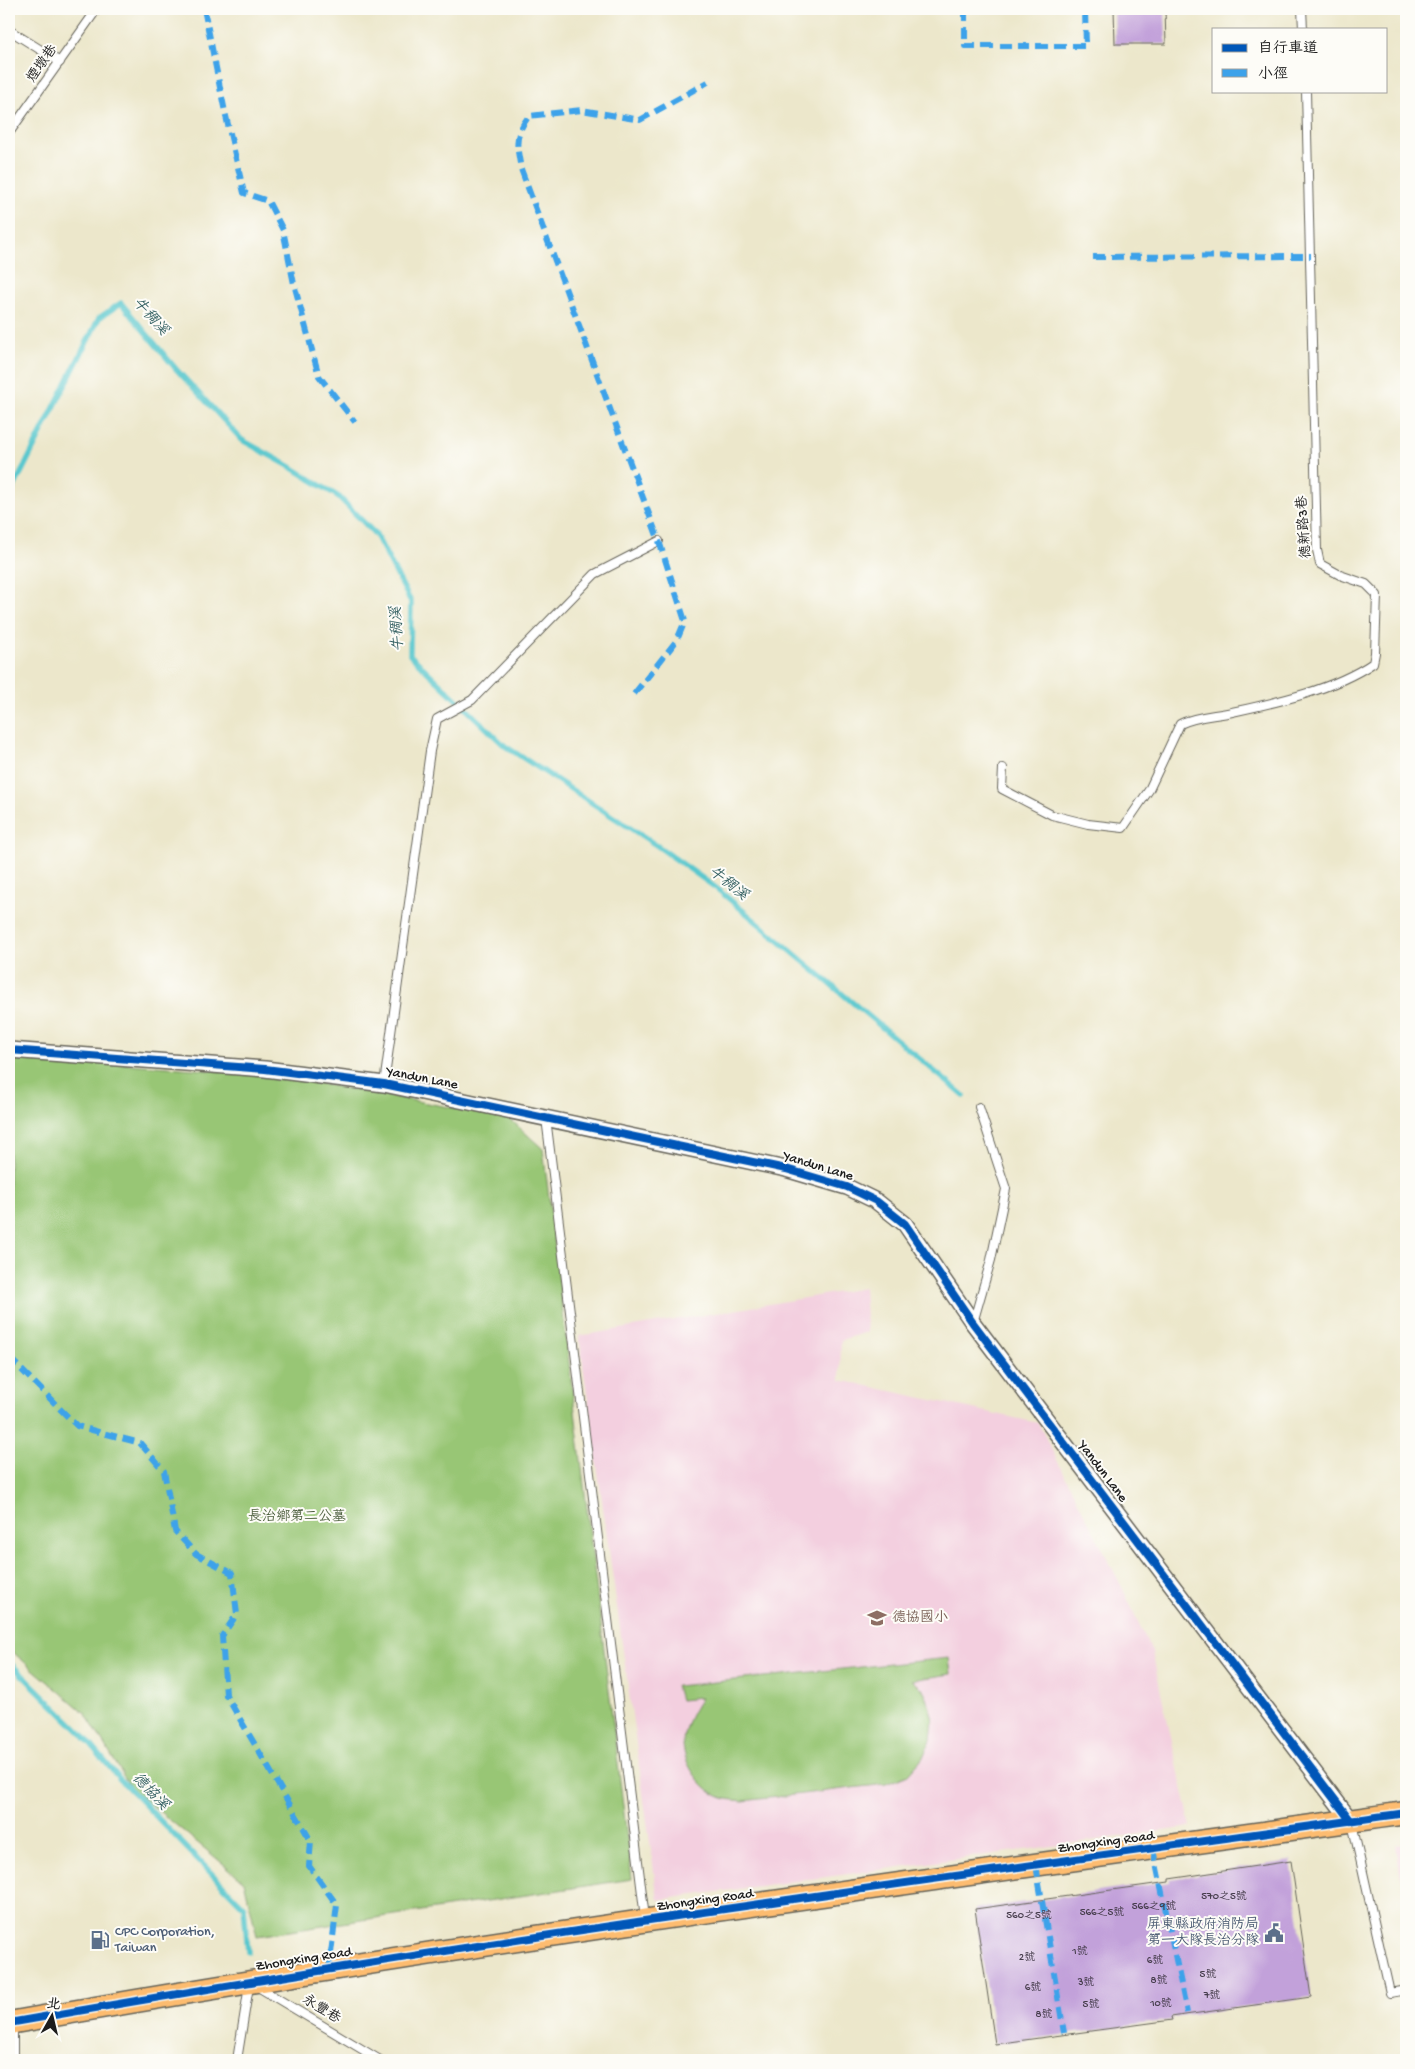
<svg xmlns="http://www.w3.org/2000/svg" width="1415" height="2069" viewBox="0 0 1415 2069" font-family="'Gochi Hand','LXGW WenKai TC',sans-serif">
<rect width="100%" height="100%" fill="#fdfcf7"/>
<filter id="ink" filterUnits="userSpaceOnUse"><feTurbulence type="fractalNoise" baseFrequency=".02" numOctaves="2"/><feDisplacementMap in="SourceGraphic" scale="10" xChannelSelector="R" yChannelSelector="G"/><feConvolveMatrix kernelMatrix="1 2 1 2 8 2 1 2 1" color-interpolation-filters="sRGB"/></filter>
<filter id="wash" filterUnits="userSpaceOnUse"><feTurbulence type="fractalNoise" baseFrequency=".0096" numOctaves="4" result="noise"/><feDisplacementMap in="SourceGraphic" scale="20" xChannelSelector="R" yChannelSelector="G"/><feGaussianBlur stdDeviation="1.12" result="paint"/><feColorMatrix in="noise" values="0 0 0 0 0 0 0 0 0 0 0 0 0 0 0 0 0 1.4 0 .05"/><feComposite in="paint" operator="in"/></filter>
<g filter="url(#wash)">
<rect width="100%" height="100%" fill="#ece7cb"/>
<g fill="#f3cfdf">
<polygon points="864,1288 867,1332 841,1340 840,1380 1038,1423 1121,1585 1152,1652 1191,1827 658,1900 579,1336"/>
<polygon points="1406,1843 1406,1918 1396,1844"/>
</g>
<g fill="#98c674" stroke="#5a7148">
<polygon points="9,1055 273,1075 509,1118 543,1149 632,1879 257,1936 244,1881 131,1788 85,1713 9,1649"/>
<path d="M949,1658L951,1674L912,1680L922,1688L928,1700L933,1720L931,1740L922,1759L908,1775L886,1784L743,1801C737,1800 729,1800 723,1798C703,1791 684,1766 683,1744C683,1727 692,1712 701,1698L680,1700L676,1686Z"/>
</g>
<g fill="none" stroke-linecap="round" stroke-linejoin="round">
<g stroke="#5ac8ce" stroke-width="5.5">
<polyline points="9,497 99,318 121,303 176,369 242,440 291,467 339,497 376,535 411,602 410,655 505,746 659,847 716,888 964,1096"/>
<polyline points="9,1662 82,1734 118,1777 244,1907 248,1952"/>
</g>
</g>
<g id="blocks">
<g fill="#c2a1da">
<polygon points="1114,9 1165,9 1166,44 1115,44"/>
<polygon points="1291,1861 1311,1997 1171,2017 1172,2020 995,2044 975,1909 1169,1882 1169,1879"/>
</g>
</g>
</g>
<g filter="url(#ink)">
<use href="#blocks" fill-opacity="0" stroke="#656359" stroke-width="1"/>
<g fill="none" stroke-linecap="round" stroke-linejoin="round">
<g stroke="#656359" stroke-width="10">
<g id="service">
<polyline points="1302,9 1303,29"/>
<polyline points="9,30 60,62"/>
<polyline points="9,133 97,9"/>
<path d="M1003,768L1002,789L1052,815L1088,824L1123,828L1149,790L1180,724C1196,716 1214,716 1232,712C1278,702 1333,690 1373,663L1375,653L1377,595L1366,584L1340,575L1320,564L1317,550L1306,91"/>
<polyline points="384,1084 430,751 437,719 472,700 595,574 659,541"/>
<polyline points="546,1118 645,1918"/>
<polyline points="973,1323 991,1260 1006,1189 979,1107"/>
<polyline points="1352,1823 1390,1993 1406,1990"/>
<polyline points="258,1987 380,2060"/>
<polyline points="13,2060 13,2025"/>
<polyline points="237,2060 249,1986"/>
</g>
</g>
<g stroke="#656359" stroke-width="18">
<polyline id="minor" points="9,1050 265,1069 384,1084 786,1169 847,1187 876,1201 905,1224 973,1323 1351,1821"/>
</g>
<g stroke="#656359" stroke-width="25">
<path id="primary" d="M9,2023C473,1941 940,1878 1406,1813"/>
</g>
<use href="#service" stroke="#fff" stroke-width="8"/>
<use href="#minor" stroke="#fff" stroke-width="15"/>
<use href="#primary" stroke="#fdbc6f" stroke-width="22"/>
<g stroke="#3da2ea" stroke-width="6" stroke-dasharray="12 6" stroke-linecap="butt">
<polyline points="204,9 225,112 244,193 268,201 283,230 294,284 319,376 355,422"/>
<polyline points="965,9 965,46 1086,46 1085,9"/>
<polyline points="1093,257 1311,256"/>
<path d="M634,694L677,640L685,621L659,541L521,169C517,145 513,137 529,116L582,110L640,120L708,82"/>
<polyline points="9,1357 77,1426 140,1443 164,1471 175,1531 196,1554 232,1573 237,1614 222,1636 226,1695 311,1841 309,1866 337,1905 329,1969"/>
<polyline points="1153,1849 1187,2013"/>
<polyline points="1036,1865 1064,2033"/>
</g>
<g stroke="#fdfcf7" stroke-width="11">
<g id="cycleway">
<polyline points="9,1050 265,1069 384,1084 786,1169 847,1187 876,1201 905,1224 973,1323 1351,1821"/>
<path d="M9,2023C473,1941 940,1878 1406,1813"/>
</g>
</g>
<use href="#cycleway" stroke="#0057b8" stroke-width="8"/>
</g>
</g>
<defs>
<g id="school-bare" transform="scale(1.5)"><path d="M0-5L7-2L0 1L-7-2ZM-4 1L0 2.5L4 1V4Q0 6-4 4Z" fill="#8d6e63" stroke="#fdfcf7" stroke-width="2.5" paint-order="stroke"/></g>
<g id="civic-bare" transform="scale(1.5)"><path d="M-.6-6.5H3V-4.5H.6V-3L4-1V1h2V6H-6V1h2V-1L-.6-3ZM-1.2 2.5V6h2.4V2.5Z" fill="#5c6f8a" stroke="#fdfcf7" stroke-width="2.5" paint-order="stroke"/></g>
<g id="fuel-bare" transform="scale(1.5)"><path d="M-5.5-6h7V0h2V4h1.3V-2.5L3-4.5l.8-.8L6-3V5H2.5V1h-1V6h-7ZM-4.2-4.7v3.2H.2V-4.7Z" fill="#5c6f8a" stroke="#fdfcf7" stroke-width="2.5" paint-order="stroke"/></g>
</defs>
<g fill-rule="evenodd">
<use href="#school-bare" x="877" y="1618"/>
<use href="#civic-bare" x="1274" y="1933"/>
<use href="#fuel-bare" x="100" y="1940"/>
</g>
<g text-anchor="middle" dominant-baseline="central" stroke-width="4" stroke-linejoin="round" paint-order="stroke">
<g font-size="11" fill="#463d4c">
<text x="1224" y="1897">570之5號</text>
<text x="1154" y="1907">566之9號</text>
<text x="1102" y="1913">566之5號</text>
<text x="1029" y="1916">560之5號</text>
<text x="1080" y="1952">1號</text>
<text x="1027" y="1958">2號</text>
<text x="1155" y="1961">6號</text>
<text x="1208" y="1975">5號</text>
<text x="1159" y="1981">8號</text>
<text x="1086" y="1983">3號</text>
<text x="1033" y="1988">6號</text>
<text x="1212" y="1996">7號</text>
<text x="1161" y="2004">10號</text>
<text x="1091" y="2005">5號</text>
<text x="1044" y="2015">8號</text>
</g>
<g font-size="14" fill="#1c1c1c" stroke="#fdfcf7">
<text transform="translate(43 64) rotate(-55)">煙墩巷</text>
<text transform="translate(1305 527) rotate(-94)">德新路3巷</text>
<text transform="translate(422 1079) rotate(11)">Yandun Lane</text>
<text transform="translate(818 1167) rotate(17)">Yandun Lane</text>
<text transform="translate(1102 1472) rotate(53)">Yandun Lane</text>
<text transform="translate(1106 1843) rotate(-8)">Zhongxing Road</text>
<text transform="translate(705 1901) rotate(-8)">Zhongxing Road</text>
<text transform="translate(304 1960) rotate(-9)">Zhongxing Road</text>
<text transform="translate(321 2010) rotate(31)">永豐巷</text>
</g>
<g font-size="14" fill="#4e603f" stroke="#fdfcf7">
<text x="297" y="1517">長治鄉第二公墓</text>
</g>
<g font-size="14" fill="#785e54" stroke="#fdfcf7" text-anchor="start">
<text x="892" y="1618">德協國小</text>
</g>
<g font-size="14" fill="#4e5e75" stroke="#fdfcf7" text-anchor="end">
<text x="1259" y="1925">屏東縣政府消防局<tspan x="1259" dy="16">第一大隊長治分隊</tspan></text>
<text x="115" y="1932" text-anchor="start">CPC Corporation,<tspan x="115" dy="16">Taiwan</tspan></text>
</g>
<g font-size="15" font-style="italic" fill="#356163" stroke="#fdfcf7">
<text transform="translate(150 317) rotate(48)">牛稠溪</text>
<text transform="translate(398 629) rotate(-93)">牛稠溪</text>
<text transform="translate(728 884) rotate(38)">牛稠溪</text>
<text transform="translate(150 1792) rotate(46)">德協溪</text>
</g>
</g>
<rect width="1415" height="2069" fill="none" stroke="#fdfcf7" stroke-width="30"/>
<rect x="1212" y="28" width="175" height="65" fill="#fdfcf7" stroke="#a3a29f"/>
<rect x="1222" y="44" width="25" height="8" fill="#0057b8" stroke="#a3a29f"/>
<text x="1258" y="52" font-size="15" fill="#1c1c1c">自行車道</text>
<rect x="1222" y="69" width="25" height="8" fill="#3da2ea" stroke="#a3a29f"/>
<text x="1258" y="78" font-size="15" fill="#1c1c1c">小徑</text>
<g transform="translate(52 2016) rotate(8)" stroke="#fdfcf7" stroke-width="4" paint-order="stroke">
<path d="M0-4L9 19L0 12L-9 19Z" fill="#1c1c1c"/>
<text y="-8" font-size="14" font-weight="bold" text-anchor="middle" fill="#1c1c1c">北</text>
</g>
</svg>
